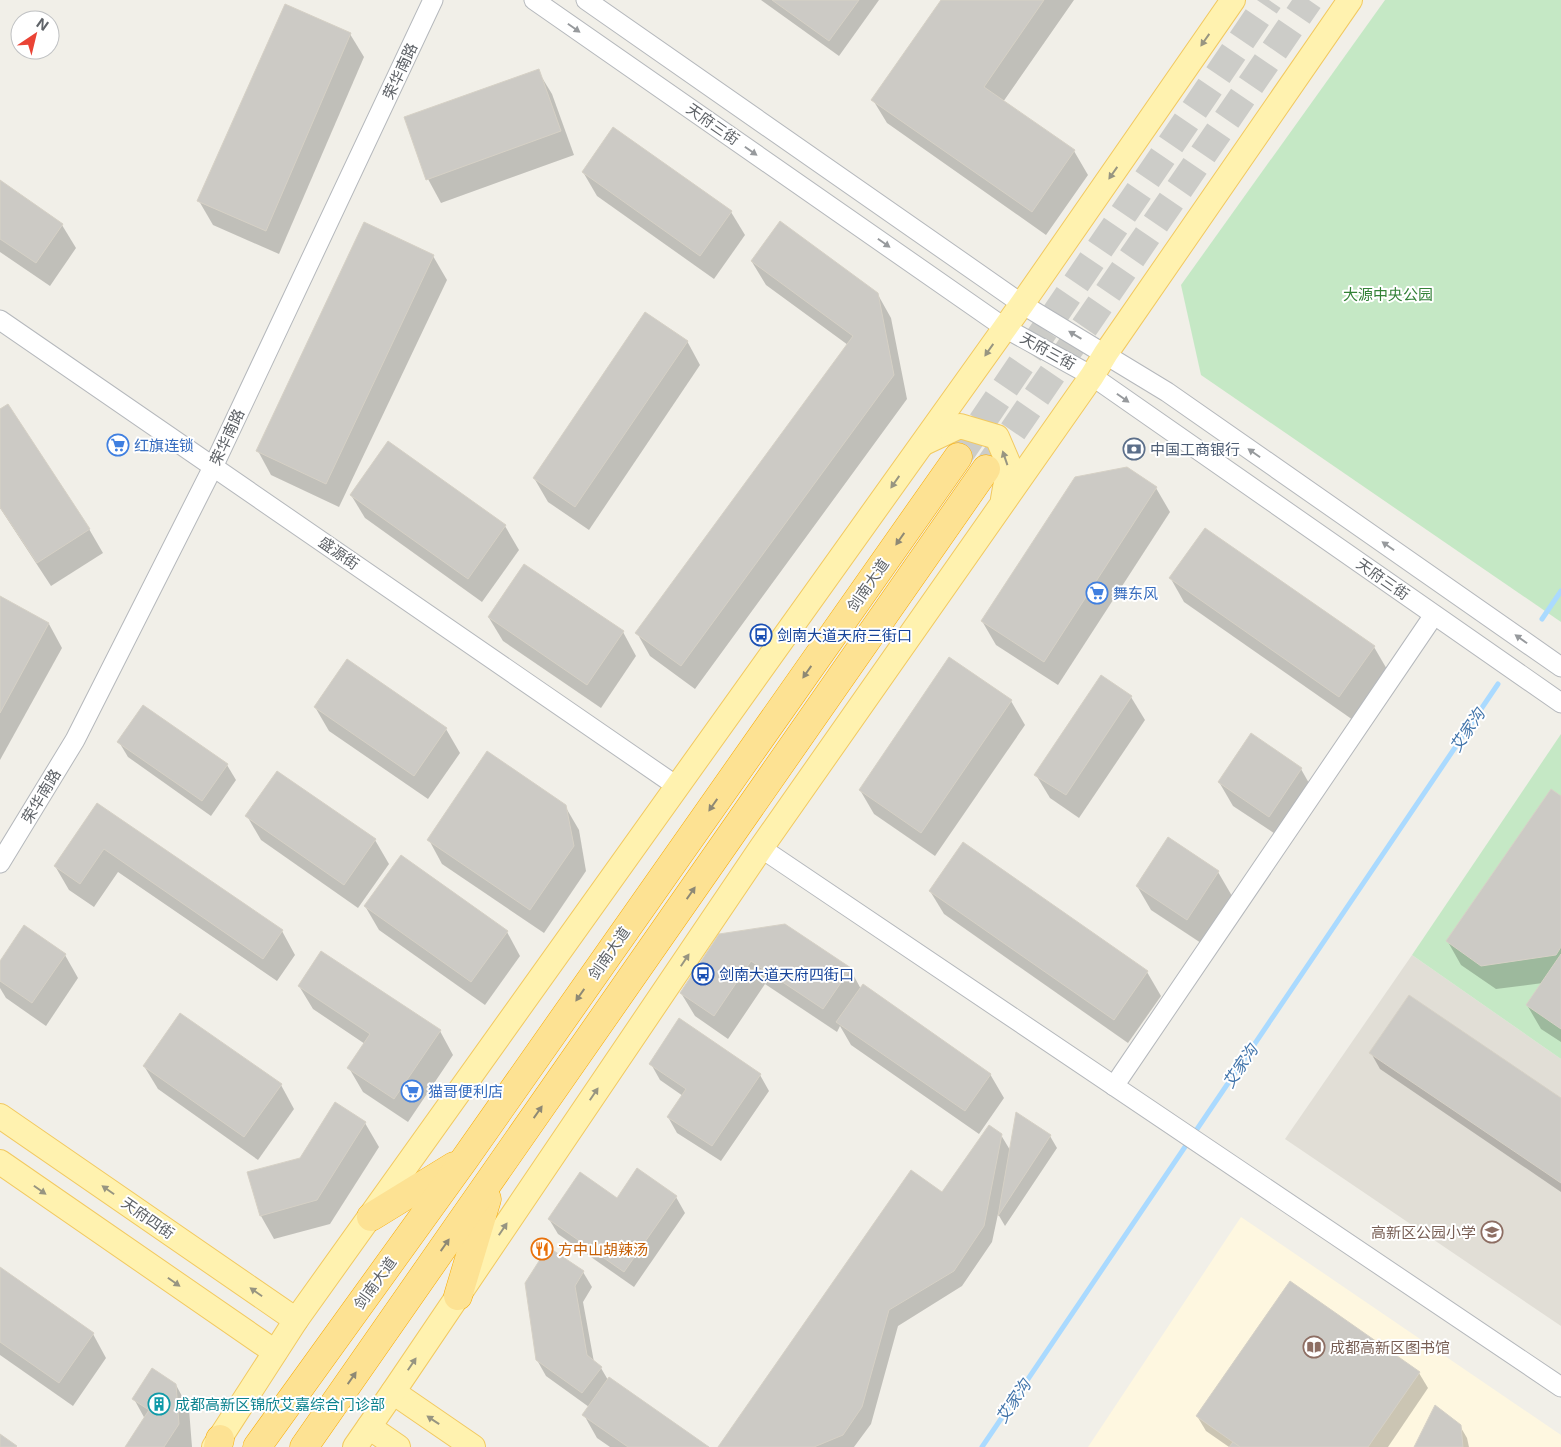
<svg xmlns="http://www.w3.org/2000/svg" width="1561" height="1447" viewBox="0 0 1561 1447" font-family="Inter,'Noto Sans SC',sans-serif">
<rect width="100%" height="100%" fill="#f1efe8"/>
<polygon fill="#fef7e0" points="1241,1217 1561,1435 1561,1447 1088,1447"/>
<polygon fill="#e1ded6" points="1412,955 1561,1059 1561,1326 1285,1139"/>
<g fill="#c5e8c5">
<polygon points="1385,0 1561,0 1561,622 1201,375 1181,285"/>
<polygon points="1561,734 1561,1059 1412,955"/>
</g>
<g fill="#0003">
<polygon points="761,0 879,0 839,56"/>
<polygon points="942,0 1074,0 1003,102 1074,151 1088,175 1046,235 887,123 873,100"/>
<polygon points="350,34 364,57 279,254 213,225 199,201"/>
<polygon points="538,71 552,94 574,155 441,203 428,179"/>
<polygon points="583,172 731,212 745,235 714,279 597,196"/>
<polygon points="0,182 62,225 76,248 50,286 0,252"/>
<polygon points="433,256 447,280 339,507 271,475 258,451"/>
<polygon points="752,262 877,293 891,318 907,399 695,689 650,656 637,633 848,345 766,285"/>
<polygon points="687,341 700,365 589,530 548,502 534,478"/>
<polygon points="0,410 89,529 103,553 51,586 0,508"/>
<polygon points="1127,469 1156,488 1170,512 1058,685 996,645 982,621"/>
<polygon points="351,495 505,526 519,550 482,602 365,518"/>
<polygon points="1171,579 1374,647 1388,671 1353,720 1184,602"/>
<polygon points="0,597 49,624 62,648 0,760"/>
<polygon points="489,618 623,632 636,656 601,708 503,641"/>
<polygon points="950,659 1011,701 1025,725 935,856 874,814 860,790"/>
<polygon points="1131,697 1145,720 1079,818 1050,798 1036,775"/>
<polygon points="315,707 446,729 460,753 428,799 329,731"/>
<polygon points="119,742 227,765 236,780 211,816 128,757"/>
<polygon points="1301,769 1314,792 1283,839 1233,806 1219,782"/>
<polygon points="1561,798 1561,1042 1541,1029 1527,1005 1543,983 1496,989 1461,965 1448,942"/>
<polygon points="97,805 282,931 295,955 277,981 118,872 94,907 69,890 55,866"/>
<polygon points="565,806 579,830 586,871 544,933 442,864 429,840"/>
<polygon points="247,816 375,840 389,864 358,908 261,840"/>
<polygon points="1169,839 1218,872 1232,896 1201,943 1151,910 1137,886"/>
<polygon points="930,891 1147,972 1161,996 1128,1043 944,914"/>
<polygon points="365,906 507,932 520,956 485,1005 379,930"/>
<polygon points="720,935 850,969 861,989 990,1074 1004,1098 979,1134 851,1045 840,1026 837,1032 765,984 728,1039 695,1016 681,993"/>
<polygon points="65,955 78,978 46,1026 6,998 0,988 0,963"/>
<polygon points="299,986 440,1031 453,1055 408,1122 363,1092 349,1068 365,1044 313,1009"/>
<polygon points="1371,1053 1561,1100 1561,1192 1380,1069"/>
<polygon points="651,1064 760,1075 769,1091 721,1161 677,1133 668,1117 683,1096 660,1080"/>
<polygon points="144,1066 281,1085 294,1109 258,1160 158,1089"/>
<polygon points="365,1123 379,1147 330,1224 274,1239 261,1216 301,1159"/>
<polygon points="1001,1135 1010,1150 1050,1136 1057,1148 1005,1226 998,1214 992,1242 962,1286 898,1326 871,1424 854,1447 720,1447 943,1194"/>
<polygon points="676,1197 685,1213 634,1287 558,1234 549,1219 617,1199"/>
<polygon points="548,1249 583,1272 592,1287 583,1302 594,1362 601,1368 608,1380 707,1447 610,1447 597,1438 584,1415 589,1407 546,1376 537,1360"/>
<polygon points="0,1269 93,1334 106,1358 73,1406 0,1355"/>
<polygon points="1419,1373 1428,1388 1388,1447 1229,1447 1206,1431 1197,1416"/>
<polygon points="176,1385 189,1409 192,1447 126,1447 145,1419 134,1399"/>
<polygon points="1460,1426 1467,1438 1469,1447 1416,1447"/>
</g>
<g fill="none" stroke-linecap="round" stroke-linejoin="round">
<g stroke="#aadaff" stroke-width="5">
<polyline points="1542,619 1561,591"/>
<polyline points="982,1447 1498,684"/>
</g>
</g>
<g fill="#cccac5" stroke="#d6d1c6">
<polygon points="772,0 859,0 829,41"/>
<polygon points="941,0 1044,0 984,87 1075,150 1032,212 871,100"/>
<polygon points="285,4 351,33 266,231 197,201"/>
<polygon points="539,69 561,131 426,180 404,117"/>
<polygon points="613,127 732,211 700,256 582,172"/>
<polygon points="0,180 63,224 36,263 0,239"/>
<polygon points="780,221 878,293 894,375 681,666 635,633 853,336 751,261"/>
<polygon points="364,222 434,255 326,484 256,451"/>
<polygon points="645,312 688,341 575,507 533,478"/>
<polygon points="8,404 90,529 37,563 0,507 0,409"/>
<polygon points="388,441 506,525 468,579 350,495"/>
<polygon points="1127,467 1157,487 1044,662 981,621 1075,477"/>
<polygon points="1205,528 1375,646 1339,697 1169,578"/>
<polygon points="524,564 624,631 587,685 488,617"/>
<polygon points="0,596 49,623 0,713"/>
<polygon points="949,657 1012,700 921,833 859,790"/>
<polygon points="347,659 447,728 414,776 314,707"/>
<polygon points="1101,675 1132,696 1066,795 1034,775"/>
<polygon points="143,705 228,764 202,801 117,742"/>
<polygon points="1251,733 1302,768 1269,817 1218,782"/>
<polygon points="487,751 566,805 574,846 530,910 427,840"/>
<polygon points="277,771 376,839 344,885 245,816"/>
<polygon points="1551,789 1561,796 1561,947 1556,955 1481,966 1446,941"/>
<polygon points="97,803 283,930 263,959 104,849 80,884 54,866"/>
<polygon points="1168,837 1219,871 1187,920 1136,886"/>
<polygon points="963,842 1148,971 1114,1020 929,891"/>
<polygon points="401,855 508,931 471,982 364,906"/>
<polygon points="785,924 851,968 823,1009 751,961 714,1016 680,993 719,934"/>
<polygon points="24,925 66,954 32,1003 0,981 0,961"/>
<polygon points="321,951 441,1030 394,1099 347,1068 370,1034 298,986"/>
<polygon points="1561,954 1561,1029 1526,1005"/>
<polygon points="863,984 991,1074 965,1111 836,1022"/>
<polygon points="1409,995 1561,1098 1561,1183 1369,1053"/>
<polygon points="180,1013 282,1084 244,1137 143,1066"/>
<polygon points="679,1018 761,1074 712,1146 667,1117 686,1089 649,1064"/>
<polygon points="335,1102 366,1122 317,1200 260,1216 247,1172 300,1158"/>
<polygon points="1016,1112 1051,1135 998,1216"/>
<polygon points="989,1125 1002,1134 984,1226 954,1271 889,1310 862,1407 843,1435 814,1447 718,1447 911,1170 942,1192"/>
<polygon points="637,1168 677,1196 624,1272 548,1219 580,1172 617,1198"/>
<polygon points="548,1247 584,1271 575,1286 587,1355 602,1367 582,1393 536,1360 525,1283"/>
<polygon points="0,1267 94,1333 59,1383 0,1342"/>
<polygon points="1290,1281 1420,1372 1368,1447 1240,1447 1196,1416"/>
<polygon points="152,1368 176,1384 179,1424 164,1447 125,1447 149,1410 132,1399"/>
<polygon points="609,1377 709,1447 628,1447 582,1415"/>
<polygon points="1435,1405 1461,1425 1463,1447 1414,1447"/>
<polygon points="0,1434 17,1446 16,1447 0,1447"/>
<polygon points="1233,1442 1240,1447 1229,1447"/>
</g>
<g fill="none" stroke-linecap="round" stroke-linejoin="round">
<g stroke="#ccccc8" stroke-width="28" stroke-dasharray="28 14" stroke-linecap="butt">
<polyline points="958,457 1269,0"/>
<polyline points="989,466 1309,0"/>
</g>
<g stroke="#b5b8bc" stroke-width="21">
<g id="minor">
<polyline points="534,0 1005,328 1092,376 1561,703"/>
<polyline points="586,0 1022,304 1167,392 1561,667"/>
<polyline points="0,320 678,787"/>
<polyline points="761,848 1561,1387"/>
<polyline points="0,863 75,740 213,467 433,0"/>
<polyline points="1114,1086 1434,615"/>
</g>
</g>
<g stroke="#f2c960" stroke-width="26">
<g id="major">
<polyline points="924,443 960,426 997,437 1009,465 1003,499"/>
<polyline points="0,1116 296,1320"/>
<polyline points="0,1162 275,1352"/>
<polyline points="393,1392 473,1447"/>
<polyline points="369,1427 398,1447"/>
<polyline points="214,1447 296,1320 1022,304 1233,0"/>
<polyline points="355,1447 393,1392 761,848 1092,376 1106,353 1350,0"/>
</g>
</g>
<g stroke="#f9ab00" stroke-width="29">
<g id="highway">
<polyline points="371,1217 454,1166"/>
<polyline points="458,1296 487,1199"/>
<polyline points="218,1447 220,1439"/>
<polyline points="257,1447 464,1160 958,457"/>
<polyline points="304,1447 986,469"/>
</g>
</g>
<use href="#minor" stroke="#fff" stroke-width="19"/>
<use href="#major" stroke="#fff2af" stroke-width="24"/>
<use href="#highway" stroke="#fde293" stroke-width="28"/>
</g>
<defs><path id="oneway-solid" d="M-6-.8H1V-3.2L6.5 0L1 3.2V.8H-6Z" transform="scale(1.25)"/></defs>
<g fill="#979a9d">
<use href="#oneway-solid" transform="translate(574 28) rotate(35)"/>
<use href="#oneway-solid" transform="translate(751 151) rotate(35)"/>
<use href="#oneway-solid" transform="translate(884 243) rotate(35)"/>
<use href="#oneway-solid" transform="translate(1075 335) rotate(-149)"/>
<use href="#oneway-solid" transform="translate(1123 398) rotate(35)"/>
<use href="#oneway-solid" transform="translate(1254 453) rotate(-145)"/>
<use href="#oneway-solid" transform="translate(1388 546) rotate(-145)"/>
<use href="#oneway-solid" transform="translate(1521 639) rotate(-145)"/>
</g>
<g fill="#979581">
<use href="#oneway-solid" transform="translate(1205 40) rotate(125)"/>
<use href="#oneway-solid" transform="translate(1113 173) rotate(125)"/>
<use href="#oneway-solid" transform="translate(989 350) rotate(125)"/>
<use href="#oneway-solid" transform="translate(1005 458) rotate(-109)"/>
<use href="#oneway-solid" transform="translate(895 482) rotate(125)"/>
<use href="#oneway-solid" transform="translate(685 960) rotate(-56)"/>
<use href="#oneway-solid" transform="translate(594 1094) rotate(-56)"/>
<use href="#oneway-solid" transform="translate(40 1190) rotate(35)"/>
<use href="#oneway-solid" transform="translate(108 1190) rotate(-145)"/>
<use href="#oneway-solid" transform="translate(503 1229) rotate(-56)"/>
<use href="#oneway-solid" transform="translate(174 1282) rotate(35)"/>
<use href="#oneway-solid" transform="translate(256 1292) rotate(-145)"/>
<use href="#oneway-solid" transform="translate(412 1364) rotate(-56)"/>
<use href="#oneway-solid" transform="translate(433 1420) rotate(-146)"/>
</g>
<g fill="#8e8975">
<use href="#oneway-solid" transform="translate(900 539) rotate(125)"/>
<use href="#oneway-solid" transform="translate(807 672) rotate(125)"/>
<use href="#oneway-solid" transform="translate(713 805) rotate(125)"/>
<use href="#oneway-solid" transform="translate(691 893) rotate(-55)"/>
<use href="#oneway-solid" transform="translate(580 995) rotate(125)"/>
<use href="#oneway-solid" transform="translate(538 1112) rotate(-55)"/>
<use href="#oneway-solid" transform="translate(445 1245) rotate(-55)"/>
<use href="#oneway-solid" transform="translate(352 1378) rotate(-55)"/>
</g>
<defs>
<g id="supermarket-ring" transform="scale(1.125)"><circle r="9.5" fill="#fff" stroke="#3f7fe0" stroke-width="1.5"/><path d="M-6-5.5h2.5l.6 2H6L4.5 2H-2.5L-4.4-4H-6ZM-1.5 3.2a1.3 1.3 0 1 0 .1 0ZM3 3.2a1.3 1.3 0 1 0 .1 0Z" fill="#3f7fe0"/></g>
<g id="bank-ring" transform="scale(1.125)"><circle r="9.5" fill="#fff" stroke="#5c6f8a" stroke-width="1.5"/><path d="M-6-4H6V4H-6ZM0-2.3a2.3 2.3 0 1 0 0 4.6a2.3 2.3 0 1 0 0-4.6Z" fill="#5c6f8a"/></g>
<g id="bus-ring" transform="scale(1.125)"><circle r="9.5" fill="#fff" stroke="#1a4fb4" stroke-width="1.5"/><path d="M-5-6H5V4H4V6H2V4H-2V6H-4V4H-5ZM-3.5-4V0h7V-4ZM-3.5 1.2v1.5H-2V1.2ZM2 1.2v1.5H3.5V1.2Z" fill="#1a4fb4"/></g>
<g id="school-ring" transform="scale(1.125)"><circle r="9.5" fill="#fff" stroke="#8d6e63" stroke-width="1.5"/><path d="M0-5L7-2L0 1L-7-2ZM-4 1L0 2.5L4 1V4Q0 6-4 4Z" fill="#8d6e63"/></g>
<g id="restaurant-ring" transform="scale(1.125)"><circle r="9.5" fill="#fff" stroke="#e8710a" stroke-width="1.5"/><path d="M-5-6h1v4h1v-4h1v4h1v-4h1v5L-1.5 .5V6h-2V.5L-5-1ZM5-6V6H3V1.5H1.5Q1.5-4 5-6Z" fill="#e8710a"/></g>
<g id="library-ring" transform="scale(1.125)"><circle r="9.5" fill="#fff" stroke="#8d6e63" stroke-width="1.5"/><path d="M-6-4Q-3-5.5-.7-3.5V5Q-3 3-6 4ZM6-4Q3-5.5 .7-3.5V5Q3 3 6 4Z" fill="#8d6e63"/></g>
<g id="building-ring" transform="scale(1.125)"><circle r="9.5" fill="#fff" stroke="#0f9aa8" stroke-width="1.5"/><path d="M-4-6H4V6H1V3H-1V6H-4ZM-2.5-4.3h1.7v1.8h-1.7ZM.8-4.3h1.7v1.8H.8ZM-2.5-1h1.7V.8h-1.7ZM.8-1h1.7V.8H.8Z" fill="#0f9aa8"/></g>
</defs>
<g fill-rule="evenodd">
<use href="#supermarket-ring" x="118" y="445"/>
<use href="#bank-ring" x="1134" y="449"/>
<use href="#supermarket-ring" x="1097" y="593"/>
<use href="#bus-ring" x="761" y="635"/>
<use href="#bus-ring" x="703" y="974"/>
<use href="#supermarket-ring" x="412" y="1091"/>
<use href="#school-ring" x="1492" y="1232"/>
<use href="#restaurant-ring" x="542" y="1249"/>
<use href="#library-ring" x="1314" y="1347"/>
<use href="#building-ring" x="159" y="1404"/>
</g>
<g text-anchor="middle" dominant-baseline="central" stroke-width="4" stroke-linejoin="round" paint-order="stroke">
<g font-size="15" fill="#5f6368" stroke="#fff">
<text transform="translate(400 71) rotate(-65)">荣华南路</text>
<text transform="translate(713 124) rotate(35)">天府三街</text>
<text transform="translate(1048 351) rotate(29)">天府三街</text>
<text transform="translate(227 437) rotate(-65)">荣华南路</text>
<text transform="translate(339 553) rotate(35)">盛源街</text>
<text transform="translate(1383 579) rotate(35)">天府三街</text>
<text transform="translate(868 585) rotate(-55)">剑南大道</text>
<text transform="translate(41 796) rotate(-59)">荣华南路</text>
<text transform="translate(609 953) rotate(-55)">剑南大道</text>
<text transform="translate(148 1218) rotate(35)">天府四街</text>
<text transform="translate(375 1283) rotate(-54)">剑南大道</text>
</g>
<g font-size="15" fill="#348238" stroke="#fff">
<text x="1388" y="294">大源中央公园</text>
</g>
<g font-size="15" fill="#366cbe" stroke="#fff" text-anchor="start">
<text x="134" y="445">红旗连锁</text>
<text x="1113" y="593">舞东风</text>
<text x="428" y="1091">猫哥便利店</text>
</g>
<g font-size="15" fill="#4e5e75" stroke="#fff" text-anchor="start">
<text x="1150" y="449">中国工商银行</text>
</g>
<g font-size="15" fill="#164399" stroke="#fff" text-anchor="start">
<text x="777" y="635">剑南大道天府三街口</text>
<text x="719" y="974">剑南大道天府四街口</text>
</g>
<g font-size="15" fill="#785e54" stroke="#fff" text-anchor="end">
<text x="1476" y="1232">高新区公园小学</text>
<text x="1330" y="1347" text-anchor="start">成都高新区图书馆</text>
</g>
<g font-size="15" fill="#c56008" stroke="#fff" text-anchor="start">
<text x="558" y="1249">方中山胡辣汤</text>
</g>
<g font-size="15" fill="#0d838f" stroke="#fff" text-anchor="start">
<text x="175" y="1404">成都高新区锦欣艾嘉综合门诊部</text>
</g>
<g font-size="16" font-style="italic" fill="#4174aa" stroke="#fff">
<text transform="translate(1467 730) rotate(-56)">艾家沟</text>
<text transform="translate(1240 1066) rotate(-56)">艾家沟</text>
<text transform="translate(1013 1401) rotate(-56)">艾家沟</text>
</g>
</g>
<g transform="translate(35 35) rotate(35)"><circle r="24" fill="#ffffff" stroke="#bfc1c3"/>
<path d="M0-4L9 19L0 12L-9 19Z" fill="#ea4335"/>
<text y="-8" font-size="14" font-weight="bold" text-anchor="middle" fill="#5f6368">N</text>
</g>
</svg>
